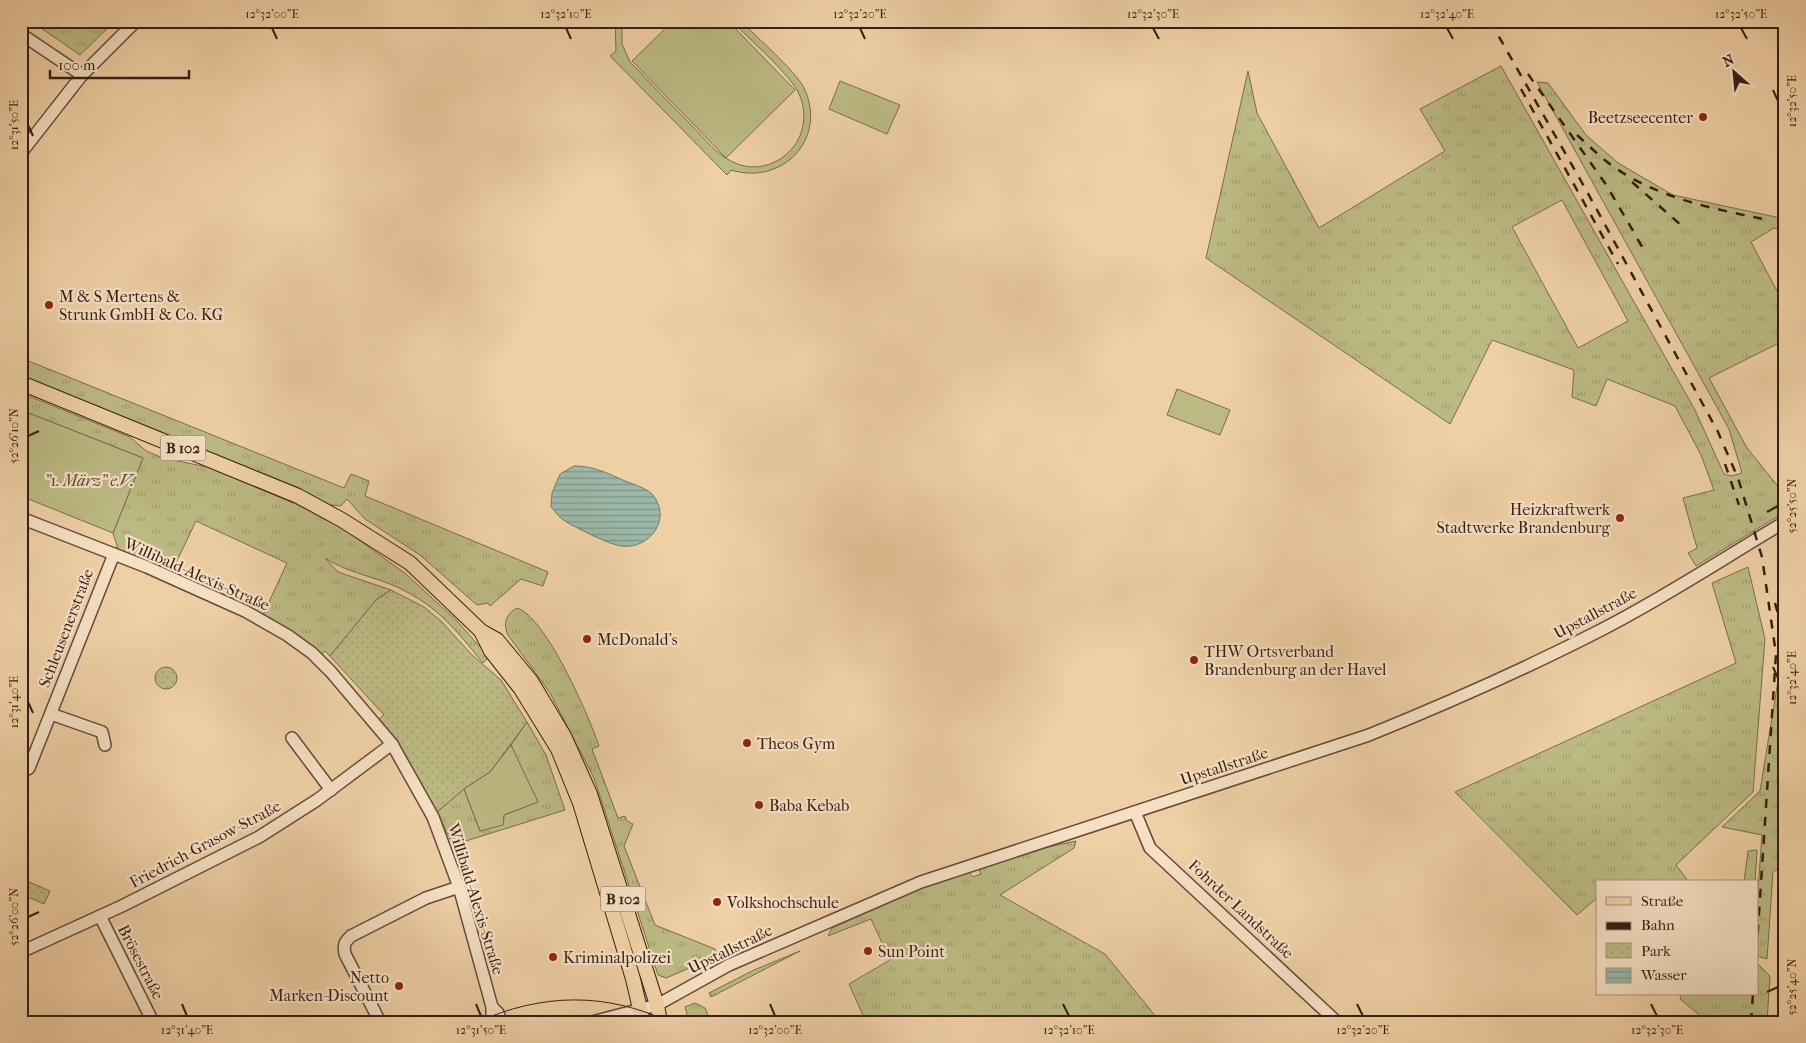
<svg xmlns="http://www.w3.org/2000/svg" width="1806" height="1043" viewBox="0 0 1806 1043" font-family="'IM FELL French Canon',serif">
<defs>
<pattern id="grass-tufts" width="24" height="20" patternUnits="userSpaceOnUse" patternTransform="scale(1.25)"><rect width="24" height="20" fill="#bcba83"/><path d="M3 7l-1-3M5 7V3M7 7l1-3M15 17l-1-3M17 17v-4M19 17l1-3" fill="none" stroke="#a29f70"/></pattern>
<pattern id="park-dots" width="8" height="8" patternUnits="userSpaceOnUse" patternTransform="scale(1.25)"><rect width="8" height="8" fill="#bcba83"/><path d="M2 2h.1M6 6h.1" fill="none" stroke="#a29f70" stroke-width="1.8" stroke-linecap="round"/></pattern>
<pattern id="water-rules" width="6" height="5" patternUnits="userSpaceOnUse" patternTransform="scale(1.25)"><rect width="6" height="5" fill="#9ab7a7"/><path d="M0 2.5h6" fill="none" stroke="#7f9487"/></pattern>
</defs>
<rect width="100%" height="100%" fill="#efd0a5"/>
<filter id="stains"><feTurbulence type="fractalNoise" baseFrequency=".004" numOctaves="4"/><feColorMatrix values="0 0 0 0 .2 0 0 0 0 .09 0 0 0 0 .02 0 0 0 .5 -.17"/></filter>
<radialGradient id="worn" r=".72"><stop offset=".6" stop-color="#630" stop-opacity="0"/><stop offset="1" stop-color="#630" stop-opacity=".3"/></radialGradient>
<g fill="url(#grass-tufts)" stroke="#7a6c4c" fill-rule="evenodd">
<polygon points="31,21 115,21 80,55"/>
<path d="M1501,66L1695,410L1724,474L1731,476L1742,473L1729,429L1537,82L1548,83L1586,135L1618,163L1673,195L1785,219V231L1774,228L1751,242L1785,306V340L1709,378L1747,448L1785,495V512L1696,566L1688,553L1697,548L1683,498L1714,490L1701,455L1675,406L1607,379L1596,406L1572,397L1574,370L1492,340L1450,424L1206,258L1248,71L1257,113L1319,228L1445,151L1420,109ZM1562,200L1628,321L1578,348L1512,227Z"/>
<polygon points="21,358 344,488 351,474 369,481 365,496 548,572 543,586 521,579 490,606 488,603 477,605 420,555 365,519 347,499 341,506 330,505 297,487 21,375"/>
<path d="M21,393L130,437L146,451L163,458L207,467L298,505L344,529L406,574L456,620L489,657L483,663C454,628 439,607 397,587C373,576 348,573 325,558L338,572L391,590L376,600L330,656L325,651L320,656L290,631L263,615L287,563L196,521L171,573L119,552L113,533L143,458L21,410Z"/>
<polygon points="1748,567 1765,639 1753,792 1676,865 1689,882 1597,882 1597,898 1577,915 1455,792 1736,663 1712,583"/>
<path d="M517,608C546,617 589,716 599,746L592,749L618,818L625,816L627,821L633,824L624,846L655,925L715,949L718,956L666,978L658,975L594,778L550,693L508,635C503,624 505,615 517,608Z"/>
<polygon points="1785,638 1785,864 1773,872 1767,959 1757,956 1757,904 1762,835 1722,827 1760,791"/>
<polygon points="527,722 546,755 565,810 453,845 437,812 464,789 480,831 504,815 537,802 511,745"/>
<polygon points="1076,841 1074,848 1000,895 1105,954 1157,1018 1152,1022 866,1022 849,984 890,960 871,919 828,936 832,928 931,884 967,870 973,877 981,874 978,867 1030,851"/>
<polygon points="1757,850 1755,882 1744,882 1748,851"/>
<polygon points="800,951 711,997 709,993 754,970"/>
<polygon points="1757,963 1770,976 1767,1022 1708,1022 1680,999 1681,994 1757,994"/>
<polygon points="695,1003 705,1008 711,1022 686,1022 687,1014 685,1007"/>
</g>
<g fill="url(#park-dots)" stroke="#7a6c4c">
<polygon points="391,590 424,607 442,622 471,654 501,680 527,722 490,772 464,789 437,812 401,749 378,720 384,715 330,656 376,600"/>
<circle cx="166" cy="678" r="11"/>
<polygon points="27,881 50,891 44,904 21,894"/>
</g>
<g fill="#bcba83" stroke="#7a6c4c">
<path d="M615,21H622V44L630,62C651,84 672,105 693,127C705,139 717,155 733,162C749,170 768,168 783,157C804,142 810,113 797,90C785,70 749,39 732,21H741C756,37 795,70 804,88C828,138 783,186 731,170L727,175L610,56L616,51Z"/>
<polygon points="673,21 728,21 795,90 726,158 632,61"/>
<polygon points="840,81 900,105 887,134 829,109"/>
<polygon points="1177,389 1230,410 1220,435 1167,415"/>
<polygon points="21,410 143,458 113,533 21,496"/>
<polygon points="511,745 538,802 504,815 503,825 480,831 464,789 490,772"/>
</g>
<path fill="url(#water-rules)" stroke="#737a6c" d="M574,466C594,466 607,473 625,481C633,484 646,488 652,494C673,518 650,550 621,546C610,545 570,525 562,519C558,516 555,511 551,507L552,493L560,474Z"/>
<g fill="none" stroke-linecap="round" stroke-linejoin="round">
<g stroke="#664a38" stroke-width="14">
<g id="minor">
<polyline points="21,34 82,75"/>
<polyline points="21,153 82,75 136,21"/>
<polyline points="21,518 147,567 245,611 287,635 312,653 331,672 392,744 433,817 459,887 492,1007 492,1022"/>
<polyline points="51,714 102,732 105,745"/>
<polyline points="292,738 331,790"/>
<polyline points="21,773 29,768 114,554"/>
<polyline points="1135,812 1150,848 1337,1022"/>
<polyline points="100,916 153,1022"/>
<polyline points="21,952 122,906 259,837 317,800 392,744"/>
<polyline points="492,1007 498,1013 501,1022"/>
<path d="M380,1022L345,954C343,944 345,942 351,936L426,898L459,887"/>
<path d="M592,1022L657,1005L729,965L921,882L1369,735C1448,703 1525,669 1601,630C1664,598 1724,558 1785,522"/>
</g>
</g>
<g stroke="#391e14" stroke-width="16">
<g id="major">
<polyline points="21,383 298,496 342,520 410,563 481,631 497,640 531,681 564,736 590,794 657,1005 660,1022"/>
<polyline points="481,631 491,651 521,689 558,749 580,803 633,979 643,1022"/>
</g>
</g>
<use href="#minor" stroke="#f5e0c4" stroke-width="11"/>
<use href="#major" stroke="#efd0a5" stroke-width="14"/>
<path stroke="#391e14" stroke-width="1" d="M477,1022C543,993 605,992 670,1022"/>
<g stroke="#391e14" stroke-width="2.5" stroke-dasharray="9 9" stroke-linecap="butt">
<polyline points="1490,21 1585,188 1718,432 1738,478 1762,557 1776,654 1757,944"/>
<polyline points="1528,74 1607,186 1644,250"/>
<polyline points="1521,89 1618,264"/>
<path d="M1577,135C1587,144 1596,153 1606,161C1650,196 1709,208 1763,219"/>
<polyline points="1632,182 1682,226"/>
<polyline points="1725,464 1739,505"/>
<polyline points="1775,603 1785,639"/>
<polyline points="1751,1022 1753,994"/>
</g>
</g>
<path fill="none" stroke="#391e14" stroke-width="2" d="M272,28L277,39M566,28L571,39M860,28L865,39M1153,28L1159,39M1447,28L1453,39M1741,28L1747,39M1773,90L1778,101M28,125L33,136M28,436L39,431M1767,512L1778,506M1773,667L1778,678M28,702L33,713M28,917L39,912M1767,992L1778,987M182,1004L187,1016M476,1004L481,1016M770,1004L775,1016M1063,1004L1069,1016M1357,1004L1363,1016M1651,1004L1657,1016"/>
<g fill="#8f2418" stroke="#f5e0c4" stroke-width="2">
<circle cx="1703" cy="117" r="5"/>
<circle cx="49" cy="305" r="5"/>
<circle cx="1620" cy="518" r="5"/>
<circle cx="587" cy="639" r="5"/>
<circle cx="1194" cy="660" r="5"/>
<circle cx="747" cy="743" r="5"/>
<circle cx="759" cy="805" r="5"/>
<circle cx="717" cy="902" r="5"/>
<circle cx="868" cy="951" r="5"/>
<circle cx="553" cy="957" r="5"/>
<circle cx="399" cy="986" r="5"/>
</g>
<g text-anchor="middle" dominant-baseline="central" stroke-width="4.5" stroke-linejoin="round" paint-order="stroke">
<g fill="#f5e0c4" stroke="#715849" stroke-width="1">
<rect x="160.5" y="435.5" width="45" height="25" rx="4"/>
<rect x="600.5" y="886.5" width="45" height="25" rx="4"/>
</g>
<g font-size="15" font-weight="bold" fill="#391e14">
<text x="183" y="448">B 102</text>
<text x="623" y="899">B 102</text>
</g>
<g font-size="16" fill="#391e14" stroke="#f5e0c4" text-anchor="start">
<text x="1693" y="117" text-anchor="end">Beetzseecenter</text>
<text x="59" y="296">M &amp; S Mertens &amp;<tspan x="59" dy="18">Strunk GmbH &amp; Co. KG</tspan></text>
<text x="1610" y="509" text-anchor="end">Heizkraftwerk<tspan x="1610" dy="18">Stadtwerke Brandenburg</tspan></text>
<text x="597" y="639">McDonald's</text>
<text x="1204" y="651">THW Ortsverband<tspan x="1204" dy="18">Brandenburg an der Havel</tspan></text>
<text x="757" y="743">Theos Gym</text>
<text x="769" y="805">Baba Kebab</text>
<text x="727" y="902">Volkshochschule</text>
<text x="878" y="951">Sun Point</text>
<text x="563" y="957">Kriminalpolizei</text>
<text x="389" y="977" text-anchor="end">Netto<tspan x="389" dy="18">Marken-Discount</tspan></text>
</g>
<g font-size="16" font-style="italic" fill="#5a4530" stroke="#f5e0c4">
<text x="89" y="480">"1. März" e.V.</text>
</g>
<g font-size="16" fill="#391e14" stroke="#f5e0c4">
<text transform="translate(197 574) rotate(24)">Willibald-Alexis-Straße</text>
<text transform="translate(1595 613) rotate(-28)">Upstallstraße</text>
<text transform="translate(66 628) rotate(-69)">Schleusenerstraße</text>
<text transform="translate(1224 766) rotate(-18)">Upstallstraße</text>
<text transform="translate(205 844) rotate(-28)">Friedrich-Grasow-Straße</text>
<text transform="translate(476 899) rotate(73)">Willibald-Alexis-Straße</text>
<text transform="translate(1241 909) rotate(43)">Fohrder Landstraße</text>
<text transform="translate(730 949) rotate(-26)">Upstallstraße</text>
<text transform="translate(141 962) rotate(63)">Brösestraße</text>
</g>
</g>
<rect width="1806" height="1043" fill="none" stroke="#efd0a5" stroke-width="55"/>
<rect x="1596" y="880" width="162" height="115" fill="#f5e0c4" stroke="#aa927e"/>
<rect x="1606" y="897" width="25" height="8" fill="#efd0a5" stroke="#aa927e"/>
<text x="1641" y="906" font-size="15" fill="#391e14">Straße</text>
<rect x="1606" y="922" width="25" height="8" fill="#391e14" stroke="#aa927e"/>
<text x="1641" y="930" font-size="15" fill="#391e14">Bahn</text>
<rect x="1606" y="943" width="25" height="15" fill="url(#park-dots)" stroke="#aa927e"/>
<text x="1641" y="956" font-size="15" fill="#391e14">Park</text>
<rect x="1606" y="968" width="25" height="15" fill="url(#water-rules)" stroke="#aa927e"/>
<text x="1641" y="980" font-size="15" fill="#391e14">Wasser</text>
<g transform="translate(1734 72) rotate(333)" stroke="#f5e0c4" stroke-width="4" paint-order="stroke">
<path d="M0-4L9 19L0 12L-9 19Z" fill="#391e14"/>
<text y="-8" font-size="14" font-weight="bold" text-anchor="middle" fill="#391e14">N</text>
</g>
<path d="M50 70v8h139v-8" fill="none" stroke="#391e14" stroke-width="2.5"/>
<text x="58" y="70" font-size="15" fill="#391e14" stroke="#f5e0c4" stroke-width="4" paint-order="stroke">100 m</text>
<rect x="28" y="28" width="1750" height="988" fill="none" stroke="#391e14" stroke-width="2"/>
<g font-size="12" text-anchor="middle" fill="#391e14">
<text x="272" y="18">12°32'00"E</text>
<text x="566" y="18">12°32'10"E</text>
<text x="860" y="18">12°32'20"E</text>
<text x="1153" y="18">12°32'30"E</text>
<text x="1447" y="18">12°32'40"E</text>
<text x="1741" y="18">12°32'50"E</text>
<text transform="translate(1792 101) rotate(-90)" y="4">12°32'50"E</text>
<text transform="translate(14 125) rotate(-90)" y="4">12°31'50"E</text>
<text transform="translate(14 436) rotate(-90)" y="4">52°26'10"N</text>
<text transform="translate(1792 506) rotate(-90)" y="4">52°25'50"N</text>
<text transform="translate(1792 678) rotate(-90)" y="4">12°32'40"E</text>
<text transform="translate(14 702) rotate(-90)" y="4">12°31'40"E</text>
<text transform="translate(14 917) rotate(-90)" y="4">52°26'00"N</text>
<text transform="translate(1792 987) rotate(-90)" y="4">52°25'40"N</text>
<text x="187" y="1034">12°31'40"E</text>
<text x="481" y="1034">12°31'50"E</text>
<text x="775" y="1034">12°32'00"E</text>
<text x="1069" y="1034">12°32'10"E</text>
<text x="1363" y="1034">12°32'20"E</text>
<text x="1657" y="1034">12°32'30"E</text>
</g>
<rect width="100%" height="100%" filter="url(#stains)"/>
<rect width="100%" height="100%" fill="url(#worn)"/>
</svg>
